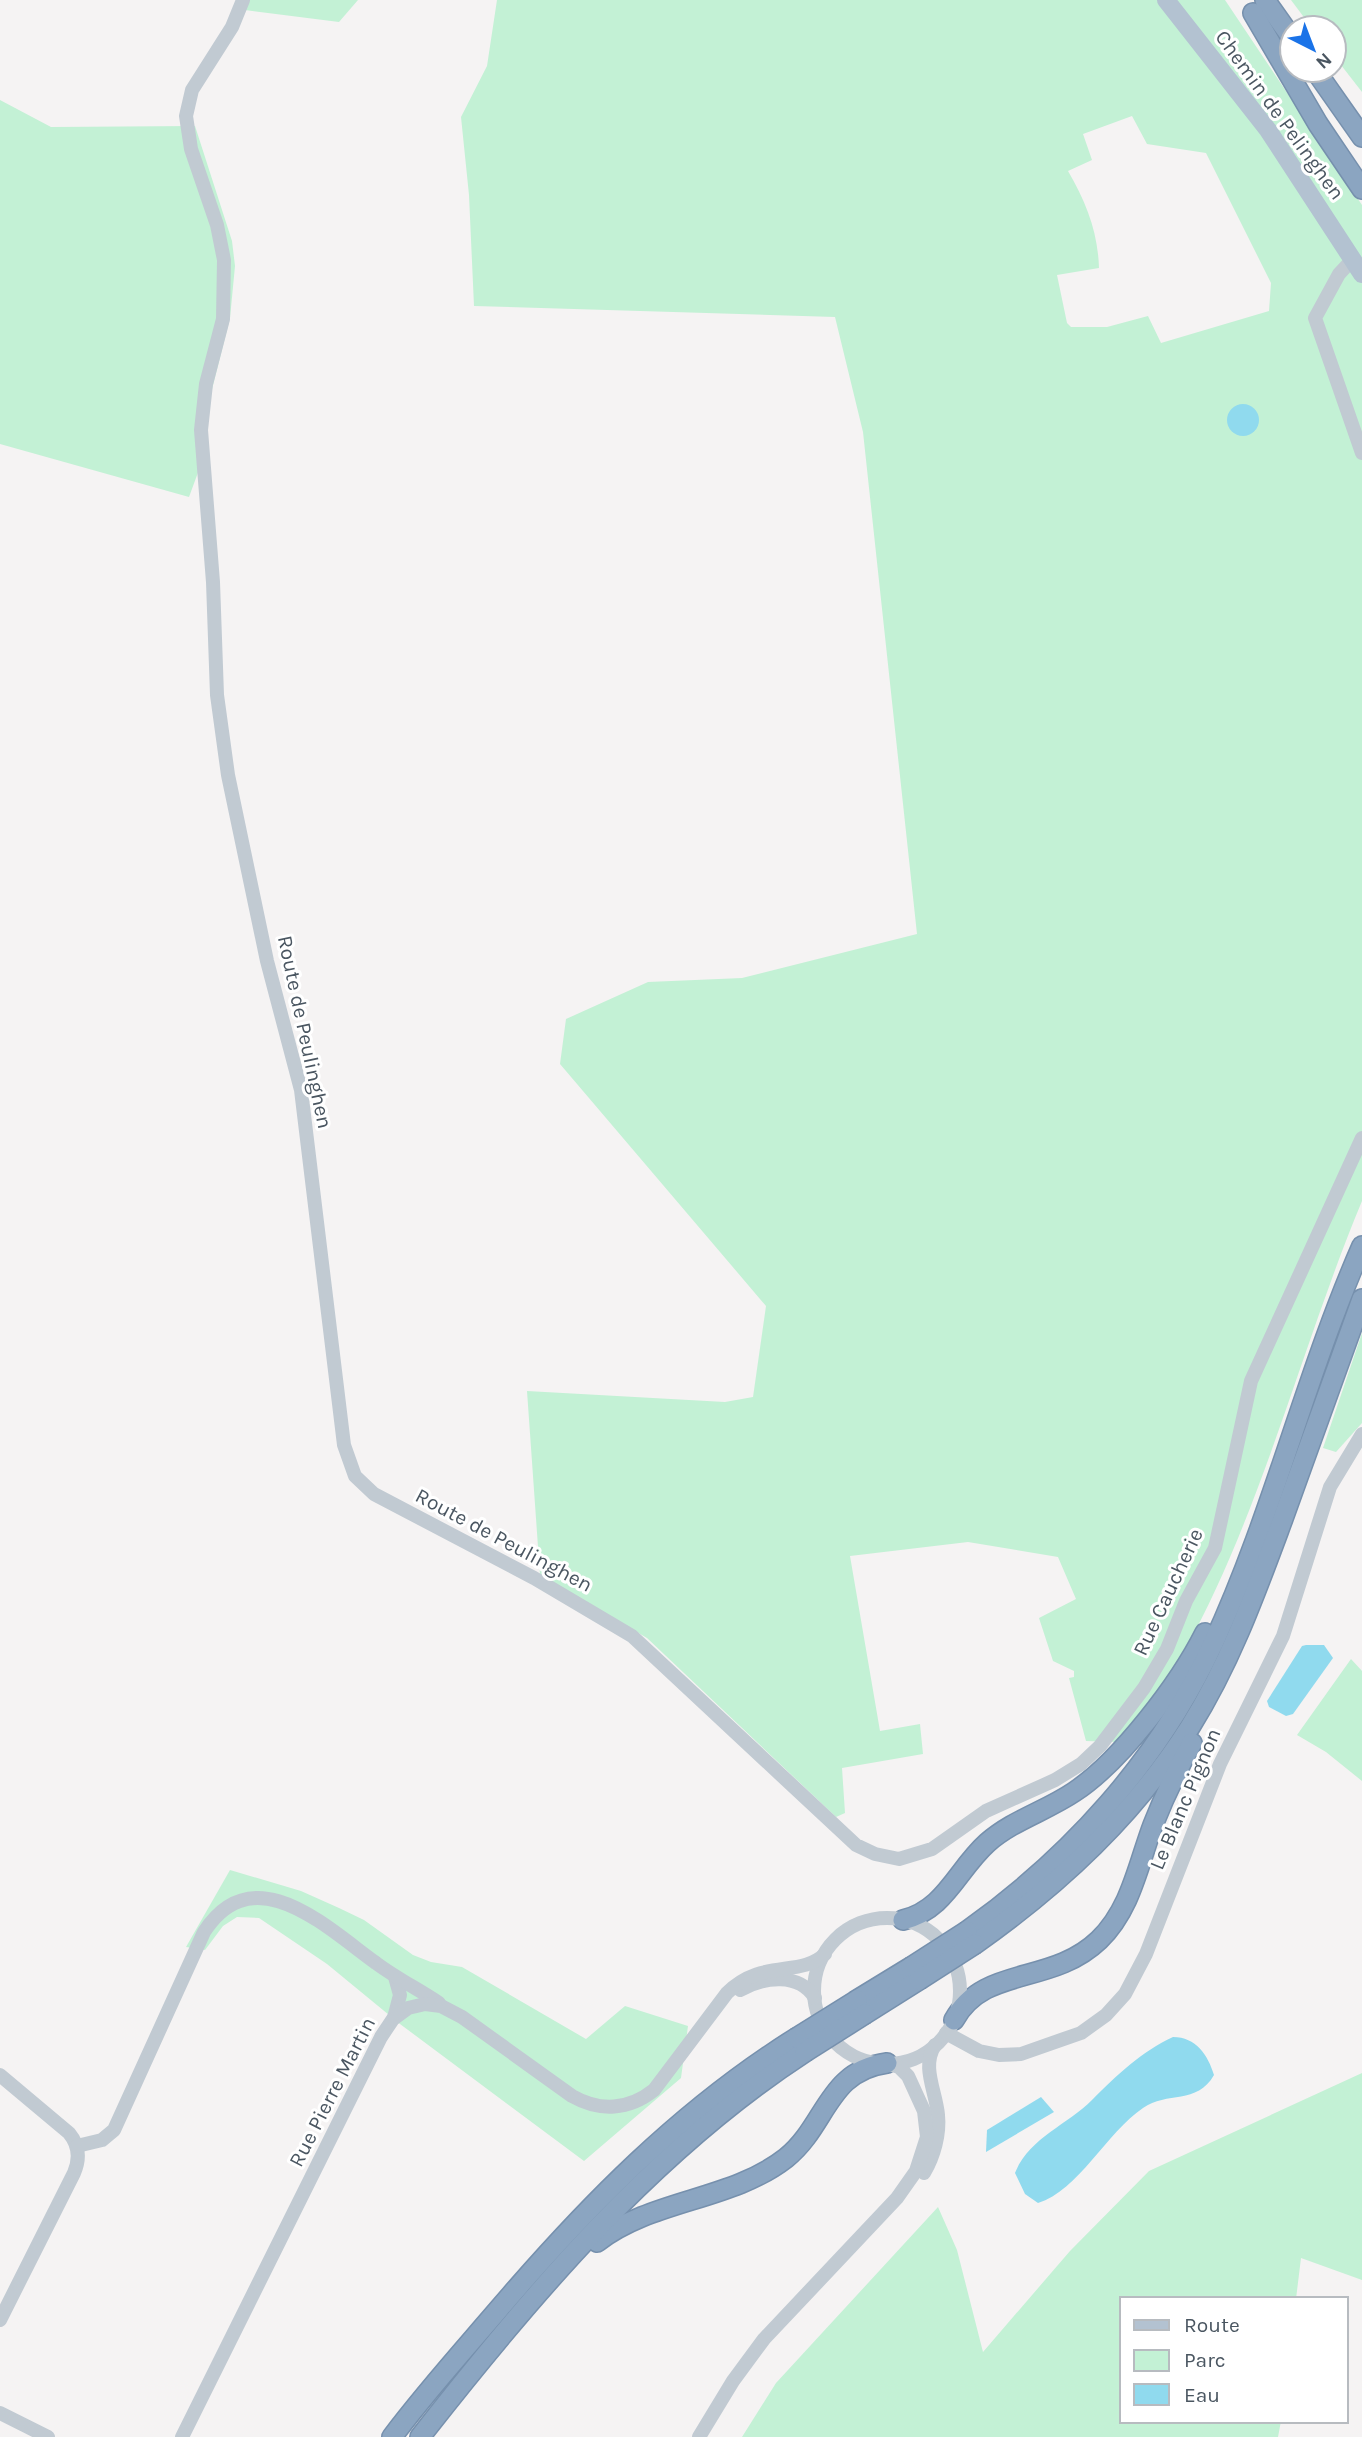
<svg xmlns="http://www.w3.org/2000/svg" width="1362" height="2437" viewBox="0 0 1362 2437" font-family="Karla,sans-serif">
<rect width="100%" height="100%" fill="#f5f3f3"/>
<g fill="#c3f1d5" fill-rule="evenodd">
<polygon points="248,0 358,0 339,22 245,10"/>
<path d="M497,0H1225L1362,205V1201C1300,1350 1262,1511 1184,1652C1166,1684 1140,1714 1117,1742L1086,1741L1069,1678L1074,1677V1671L1053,1661L1039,1618L1076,1599L1058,1557L968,1542L850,1556L880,1731L920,1724L923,1754L842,1768L845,1813L836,1817L647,1638L540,1575L527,1391L725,1402L753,1397L766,1306L560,1064L566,1019L648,982L742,978L917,934L863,432L835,317L474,306L469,195L461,117L487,66ZM1132,116L1147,144L1206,153L1271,283L1269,311L1161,343L1148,316L1107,327H1071L1067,323L1057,275L1099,268C1098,232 1086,202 1068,171L1092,160L1083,134Z"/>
<polygon points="1291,0 1362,0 1362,92 1334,56 1334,28 1312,28"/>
<polygon points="0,100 51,127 195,126 232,241 235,266 230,318 208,405 207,448 189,497 0,444"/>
<polygon points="1362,1333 1362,1423 1336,1452 1323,1448"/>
<polygon points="1351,1659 1362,1671 1362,1781 1326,1752 1297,1735"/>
<polygon points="230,1870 301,1891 339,1908 364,1920 413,1955 431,1962 462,1967 586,2039 625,2006 688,2026 681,2078 584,2161 400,2024 327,1964 259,1918 237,1917 223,1926 205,1950 186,1947"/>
<polygon points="1362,2073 1362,2280 1301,2258 1296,2299 1122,2299 1122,2421 1281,2421 1278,2437 742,2437 776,2383 938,2207 957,2250 983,2352 1070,2251 1149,2171"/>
</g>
<g fill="#90daee">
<circle cx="1243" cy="420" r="16"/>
<polygon points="1306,1645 1324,1645 1333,1658 1293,1714 1286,1716 1269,1707 1267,1701 1302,1646"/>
<path d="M1173,2037C1196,2037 1208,2055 1214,2075C1197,2105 1167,2091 1143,2108C1107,2132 1078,2191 1038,2203L1025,2194L1015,2173C1029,2138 1067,2125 1092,2100C1116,2076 1142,2051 1173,2037Z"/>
<polygon points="1041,2097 1054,2112 986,2152 987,2130"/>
</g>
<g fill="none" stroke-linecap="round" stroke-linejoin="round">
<g stroke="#7690ad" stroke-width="22">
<g id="highway">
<polyline points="1265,0 1292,38"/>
<polyline points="1253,13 1318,124 1362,189"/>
<polyline points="1315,70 1362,137"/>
<path d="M903,1920C945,1910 957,1870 987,1843C1013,1820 1046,1811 1074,1792C1120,1762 1180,1683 1205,1633"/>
<path d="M967,1931C1071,1857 1159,1760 1213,1644C1273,1515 1305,1376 1362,1246"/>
<path d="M975,1944C1060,1884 1134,1815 1190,1727C1230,1663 1255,1594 1281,1524C1308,1449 1335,1374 1362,1299"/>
<polyline points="857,2000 911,1967"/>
<polyline points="865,2014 919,1980"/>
<path d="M954,2020C984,1965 1051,1986 1099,1940C1131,1909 1138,1865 1153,1825C1164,1797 1177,1770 1192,1743"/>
<path d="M597,2242C652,2199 731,2201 786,2158C827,2125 827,2071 887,2063"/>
<path d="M392,2437C425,2393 462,2352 498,2310C587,2206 680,2111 796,2038"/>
<path d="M420,2437C531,2295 653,2151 805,2052"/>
</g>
</g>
<g stroke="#c1cad2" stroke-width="14">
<polyline points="243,0 232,27 192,90 186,116 191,149 217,225 224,260 223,319 206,384 201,430 213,582 217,695 228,775 267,961 301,1090 344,1445 355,1476 374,1494 534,1578 632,1636 856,1845 875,1854 899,1859 932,1849 986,1811 1055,1780 1081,1764 1100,1746 1144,1688 1167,1649 1186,1601 1215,1548 1251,1381 1362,1138"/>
<polyline points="1353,259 1339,274 1315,318 1362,453"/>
<circle cx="887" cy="1991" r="73"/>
<path d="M740,1990C764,1977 799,1972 815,1998"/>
<polyline points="394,2018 400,1995 395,1977"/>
<polyline points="946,2033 979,2051 999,2055 1021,2054 1081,2033 1106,2015 1125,1994 1146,1954 1220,1764 1283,1636 1330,1487 1362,1434"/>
<path d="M0,2075L69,2133C79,2145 80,2159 74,2173L0,2320"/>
<path d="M77,2146L102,2140L114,2130L204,1932C254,1855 327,1928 376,1963C396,1978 418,1989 439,2003"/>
<path d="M924,2173C934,2156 940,2134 938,2115C936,2091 921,2067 935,2045"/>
<polyline points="0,2413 48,2437"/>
<path d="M182,2437L381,2037L393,2019L408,2008L425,2004L441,2006L462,2017L572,2096C600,2112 629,2110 654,2090L727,1993C762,1958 800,1978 825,1954"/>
<polyline points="699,2437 733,2381 764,2339 897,2198 916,2171 927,2137 924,2111 908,2076 899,2067 887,2063"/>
</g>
<polyline stroke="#b3c2d1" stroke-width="18" points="1166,0 1268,130 1362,274"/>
<use href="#highway" stroke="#8ba5c1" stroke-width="19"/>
<g stroke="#7690ad" stroke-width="22" stroke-linecap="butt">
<g id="highway-bridge">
<polyline points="911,1967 967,1931"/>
<polyline points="919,1980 975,1944"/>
<polyline points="796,2038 857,2000"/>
<polyline points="805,2052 865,2014"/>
</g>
</g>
<use href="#highway-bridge" stroke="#8ba5c1" stroke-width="19"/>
</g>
<g text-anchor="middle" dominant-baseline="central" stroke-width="6" stroke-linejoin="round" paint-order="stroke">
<g font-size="21" fill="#4a5661" stroke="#fff">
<text transform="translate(1280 115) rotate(54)">Chemin de Pelinghen</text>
<text transform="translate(305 1032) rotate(78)">Route de Peulinghen</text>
<text transform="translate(504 1540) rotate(28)">Route de Peulinghen</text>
<text transform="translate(1168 1592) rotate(-65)">Rue Caucherie</text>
<text transform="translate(1185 1799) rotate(-67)">Le Blanc Pignon</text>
<text transform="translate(332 2092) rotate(-63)">Rue Pierre Martin</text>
</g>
</g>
<rect x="1120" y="2297" width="228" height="126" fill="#ffffff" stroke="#b7bbc0" stroke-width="2"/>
<rect x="1134" y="2320" width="35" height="10" fill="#b3c2d1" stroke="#b7bbc0" stroke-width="2"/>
<text x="1184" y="2332" font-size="21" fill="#4a5661">Route</text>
<rect x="1134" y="2350" width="35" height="21" fill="#c3f1d5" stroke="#b7bbc0" stroke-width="2"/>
<text x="1184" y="2367" font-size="21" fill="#4a5661">Parc</text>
<rect x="1134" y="2384" width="35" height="21" fill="#90daee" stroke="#b7bbc0" stroke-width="2"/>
<text x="1184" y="2402" font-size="21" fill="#4a5661">Eau</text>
<g transform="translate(1313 49) rotate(138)"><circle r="33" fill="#ffffff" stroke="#b7bbc0" stroke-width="2"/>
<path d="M0-5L12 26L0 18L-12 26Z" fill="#1a73e8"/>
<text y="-10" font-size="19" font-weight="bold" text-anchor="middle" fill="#4a5661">N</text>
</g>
</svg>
